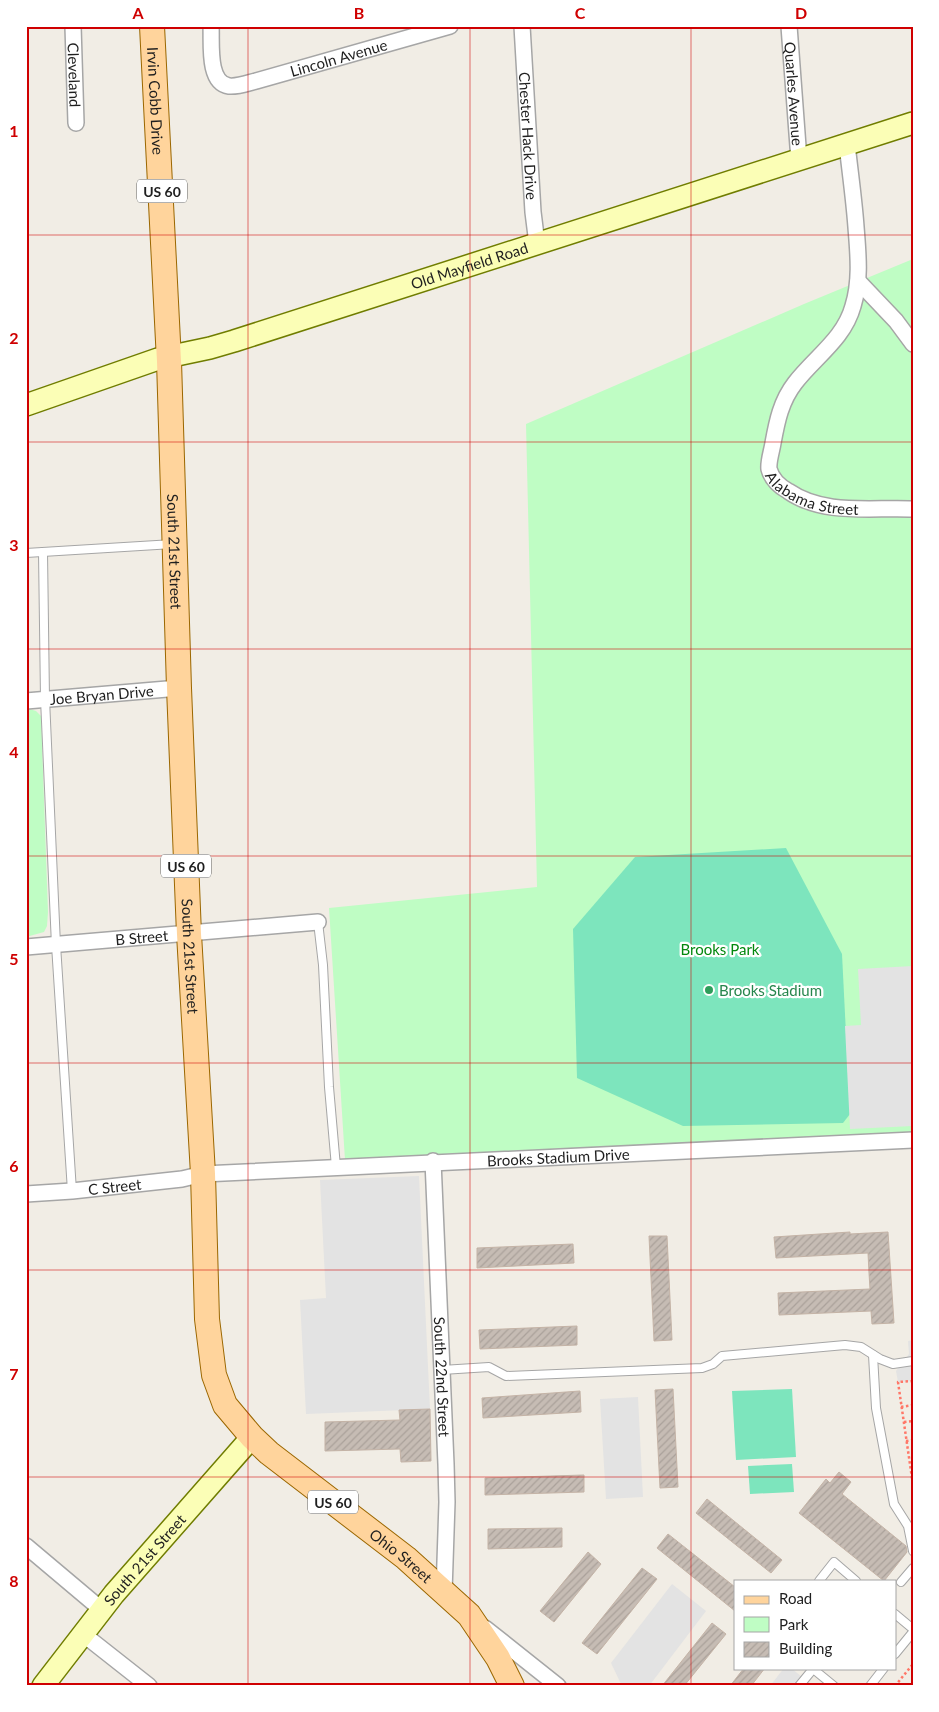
<svg xmlns="http://www.w3.org/2000/svg" width="939" height="1712" viewBox="0 0 939 1712" font-family="Lato,sans-serif">
<defs>
<pattern id="building-hatch" width="6" height="6" patternUnits="userSpaceOnUse" patternTransform="scale(1.25)"><rect width="6" height="6" fill="#c6bcb4"/><path d="M-1 1l2-2M0 6l6-6M5 7l2-2" fill="none" stroke="#aaa19a"/></pattern>
</defs>
<rect width="100%" height="100%" fill="#f1ede5"/>
<g fill="#bffdc4">
<polygon points="913,259 913,1134 345,1160 329,908 537,887 526,424 804,304"/>
<polygon points="26,708 36,711 41,716 48,912 47,926 44,932 26,937"/>
</g>
<g fill="#7de5bd">
<polygon points="786,848 842,954 850,1114 843,1123 683,1126 577,1078 573,929 635,857"/>
<polygon points="792,1389 796,1457 736,1460 732,1391"/>
<polygon points="792,1464 794,1492 750,1494 748,1466"/>
</g>
<g fill="#e3e3e3">
<polygon points="913,966 913,1126 850,1129 845,1026 861,1025 858,969"/>
<polygon points="419,1176 430,1409 306,1414 300,1300 326,1298 320,1180"/>
<polygon points="913,1340 913,1381 898,1382 896,1371 909,1354 908,1341"/>
<polygon points="638,1397 643,1497 606,1499 600,1399"/>
<polygon points="672,1584 706,1611 649,1686 622,1686 611,1663"/>
<polygon points="784,1668 791,1668 813,1686 770,1686"/>
</g>
<g fill="url(#building-hatch)" stroke="#c4b3a6">
<polygon points="850,1232 850,1234 888,1232 894,1323 872,1324 871,1311 779,1315 778,1293 870,1289 869,1273 868,1253 776,1258 774,1237"/>
<polygon points="649,1236 667,1236 672,1340 654,1341"/>
<polygon points="573,1244 574,1263 477,1268 477,1248"/>
<polygon points="577,1326 577,1345 480,1349 479,1330"/>
<polygon points="673,1389 678,1487 660,1488 655,1390"/>
<polygon points="580,1391 581,1412 483,1418 482,1398"/>
<polygon points="430,1409 431,1461 401,1462 400,1449 325,1451 325,1422 400,1420 399,1410"/>
<polygon points="839,1472 851,1482 842,1494 906,1546 907,1552 884,1581 799,1513 826,1479 830,1483"/>
<polygon points="584,1475 584,1492 485,1495 485,1478"/>
<polygon points="707,1499 782,1560 771,1573 696,1513"/>
<polygon points="562,1528 562,1547 488,1549 488,1529"/>
<polygon points="668,1534 735,1587 735,1611 657,1548"/>
<polygon points="588,1552 601,1564 554,1622 540,1611"/>
<polygon points="642,1568 657,1579 597,1654 582,1643"/>
<polygon points="712,1623 726,1634 684,1686 662,1686"/>
<polygon points="744,1668 765,1668 751,1686 730,1686"/>
</g>
<g fill="none" stroke-linecap="round" stroke-linejoin="round">
<g stroke="#a6a6a6" stroke-width="10">
<g id="lane">
<polyline points="43,552 45,699 56,945 72,1191"/>
<polyline points="26,553 173,544"/>
<polyline points="318,922 323,965 329,1087 336,1167"/>
<polyline points="873,1355 876,1408 894,1504 908,1526 913,1551"/>
<polyline points="442,1370 489,1367 506,1376 702,1368 713,1364 722,1356 845,1345 861,1347 880,1359 893,1364 913,1361"/>
<polyline points="819,1581 834,1562 856,1581"/>
<polyline points="901,1582 913,1568"/>
<polyline points="895,1614 913,1629"/>
<polyline points="895,1654 913,1632"/>
<polyline points="812,1668 834,1686"/>
<polyline points="799,1686 813,1669"/>
<polyline points="870,1686 884,1668"/>
</g>
</g>
<g stroke="#a6a6a6" stroke-width="18">
<g id="street">
<path id="s1" d="M73,26L76,123"/>
<path id="s2" d="M211,26C212,42 207,83 229,86C237,87 248,83 256,81L450,26"/>
<path id="s3" d="M522,26L533,212L537,244"/>
<path id="s4" d="M789,26L799,160"/>
<path id="s5" d="M847,144C850,172 854,199 856,227C858,253 861,280 853,306C844,339 815,357 795,383C781,401 777,421 773,443C772,450 768,462 769,469C772,480 779,486 788,491C824,516 871,507 913,509"/>
<polyline points="858,281 896,321 913,344"/>
<path id="s6" d="M26,701L179,688"/>
<path id="s7" d="M26,947L318,922"/>
<path id="s8" d="M433,1161L446,1464L447,1502L444,1592"/>
<path id="s9" d="M26,1194L72,1191L182,1179L203,1174L913,1140"/>
<polyline points="26,1546 102,1610"/>
<polyline points="485,1628 558,1686"/>
<polyline points="83,1634 149,1686"/>
</g>
</g>
<g stroke="#707d00" stroke-width="24">
<g id="secondary">
<path id="s10" d="M26,405L158,359L210,348L234,341L913,123"/>
<path id="s11" d="M43,1686L114,1594L252,1437"/>
</g>
</g>
<g stroke="#9b6700" stroke-width="26">
<g id="primary">
<path id="s12" d="M152,26L169,361L179,688L189,934L203,1174L207,1319L214,1375L225,1405L252,1437L269,1453L406,1558L469,1615L498,1658L512,1686"/>
</g>
</g>
<g stroke="#ff7768" stroke-width="2.5" stroke-dasharray="2.5 2.5" stroke-linecap="butt">
<polyline points="913,1381 898,1382 913,1485"/>
<polyline points="901,1407 913,1405"/>
<polyline points="904,1422 913,1421"/>
<polyline points="906,1441 913,1440"/>
<polyline points="895,1686 913,1664"/>
</g>
<use href="#lane" stroke="#fff" stroke-width="8"/>
<use href="#street" stroke="#fff" stroke-width="15"/>
<use href="#secondary" stroke="#fbfeb6" stroke-width="21"/>
<use href="#primary" stroke="#ffd49c" stroke-width="24"/>
</g>
<path fill="none" stroke="#cf0001" stroke-width="1" stroke-opacity="0.55" d="M248,26V1686M470,26V1686M691,26V1686M26,235H913M26,442H913M26,649H913M26,856H913M26,1063H913M26,1270H913M26,1477H913"/>
<circle fill="#2e9e5b" stroke="#fff" stroke-width="2" cx="709" cy="990" r="5"/>
<g text-anchor="middle" dominant-baseline="central" stroke-width="4.5" stroke-linejoin="round" paint-order="stroke">
<g fill="#fff" stroke="#626262" stroke-width="1">
<rect x="137" y="179.5" width="50" height="23" rx="4"/>
<rect x="161" y="854.5" width="50" height="23" rx="4"/>
<rect x="308" y="1490.5" width="50" height="23" rx="4"/>
</g>
<g font-size="14" font-weight="bold" fill="#1f1f1f">
<text x="162" y="191">US 60</text>
<text x="186" y="866">US 60</text>
<text x="333" y="1502">US 60</text>
</g>
<g font-size="15" fill="#1f1f1f" stroke="#fff">
<text stroke="none"><textPath href="#s2" startOffset="181">Lincoln Avenue</textPath></text>
<text stroke="none"><textPath href="#s1" startOffset="49">Cleveland</textPath></text>
<text stroke="none"><textPath href="#s4" startOffset="68">Quarles Avenue</textPath></text>
<text stroke="none"><textPath href="#s12" startOffset="75">Irvin Cobb Drive</textPath></text>
<text stroke="none"><textPath href="#s3" startOffset="110">Chester Hack Drive</textPath></text>
<text stroke="none"><textPath href="#s10" startOffset="465">Old Mayfield Road</textPath></text>
<text stroke="none"><textPath href="#s5" startOffset="405">Alabama Street</textPath></text>
<text stroke="none"><textPath href="#s12" startOffset="526">South 21st Street</textPath></text>
<text stroke="none"><textPath href="#s6" startOffset="76">Joe Bryan Drive</textPath></text>
<text stroke="none"><textPath href="#s7" startOffset="116">B Street</textPath></text>
<text stroke="none"><textPath href="#s12" startOffset="931">South 21st Street</textPath></text>
<text stroke="none"><textPath href="#s9" startOffset="534">Brooks Stadium Drive</textPath></text>
<text stroke="none"><textPath href="#s9" startOffset="89">C Street</textPath></text>
<text stroke="none"><textPath href="#s8" startOffset="216">South 22nd Street</textPath></text>
<text stroke="none"><textPath href="#s12" startOffset="1615">Ohio Street</textPath></text>
<text stroke="none"><textPath href="#s11" startOffset="162">South 21st Street</textPath></text>
</g>
<g font-size="15" fill="#03880e" stroke="#fff">
<text x="720" y="949">Brooks Park</text>
</g>
<g font-size="15" fill="#27864d" stroke="#fff" text-anchor="start">
<text x="719" y="990">Brooks Stadium</text>
</g>
</g>
<rect width="939" height="1712" fill="none" stroke="#ffffff" stroke-width="55"/>
<rect x="734" y="1580" width="162" height="90" fill="#ffffff" stroke="#a5a5a5"/>
<rect x="744" y="1596" width="25" height="8" fill="#ffd49c" stroke="#a5a5a5"/>
<text x="779" y="1604" font-size="15" fill="#1f1f1f">Road</text>
<rect x="744" y="1617" width="25" height="15" fill="#bffdc4" stroke="#a5a5a5"/>
<text x="779" y="1630" font-size="15" fill="#1f1f1f">Park</text>
<rect x="744" y="1642" width="25" height="15" fill="url(#building-hatch)" stroke="#a5a5a5"/>
<text x="779" y="1654" font-size="15" fill="#1f1f1f">Building</text>
<rect x="28" y="28" width="884" height="1656" fill="none" stroke="#cf0001" stroke-width="2"/>
<g font-size="16" text-anchor="middle" font-weight="bold" fill="#cf0001">
<text x="138" y="19">A</text>
<text x="359" y="19">B</text>
<text x="580" y="19">C</text>
<text x="801" y="19">D</text>
<text x="14" y="137">1</text>
<text x="14" y="344">2</text>
<text x="14" y="551">3</text>
<text x="14" y="758">4</text>
<text x="14" y="965">5</text>
<text x="14" y="1172">6</text>
<text x="14" y="1380">7</text>
<text x="14" y="1587">8</text>
</g>
</svg>
